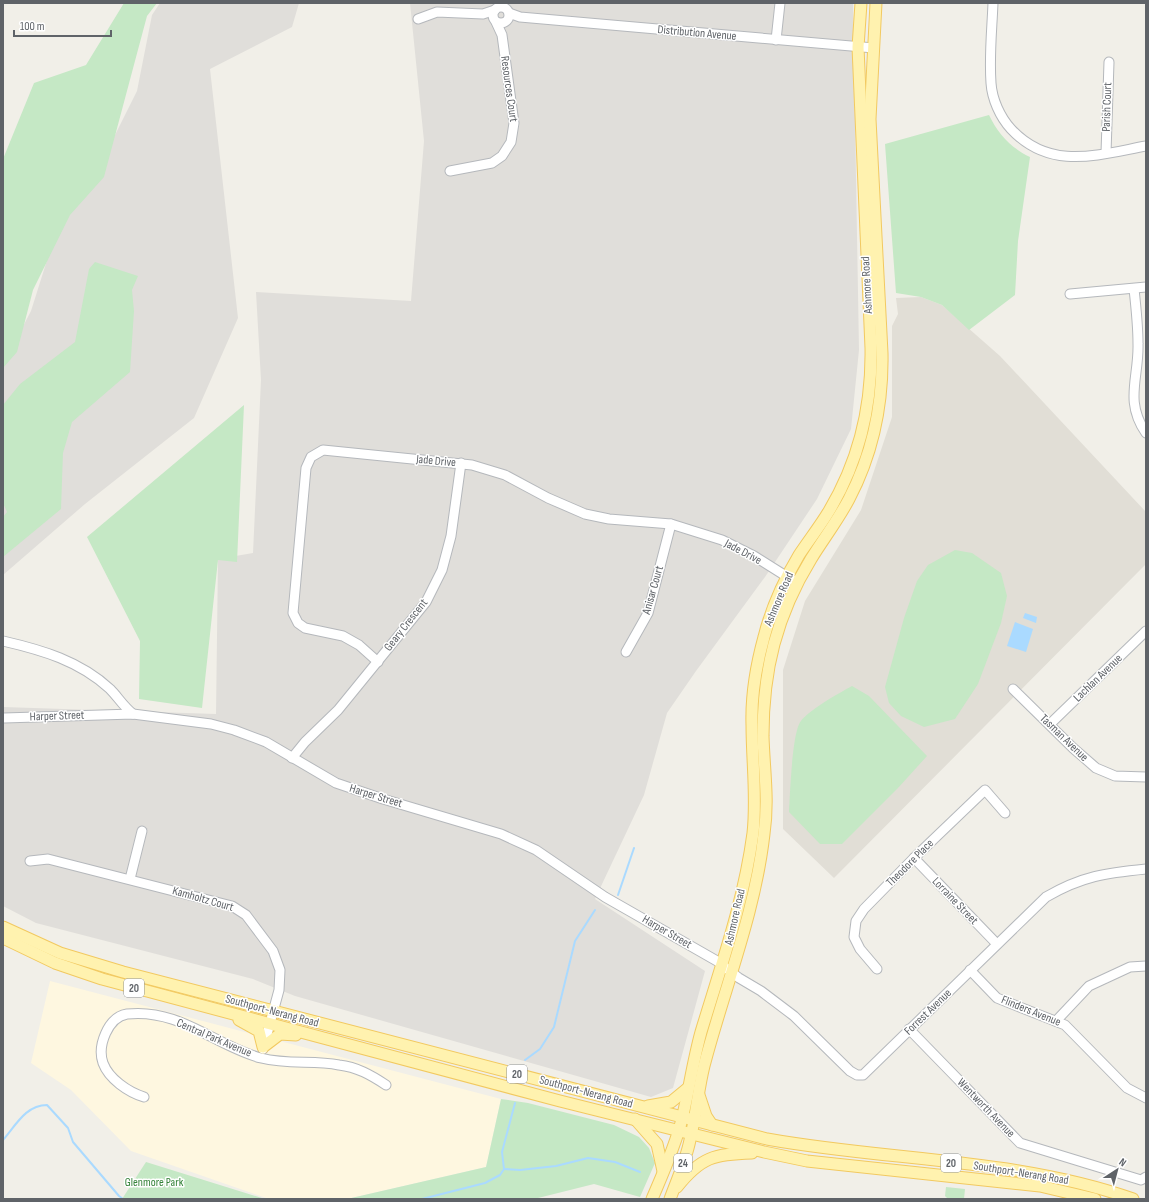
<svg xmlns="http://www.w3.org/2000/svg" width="1149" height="1202" viewBox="0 0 1149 1202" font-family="'Sofia Sans Condensed',sans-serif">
<rect width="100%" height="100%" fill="#f1efe8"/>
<polygon fill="#fef7e0" points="50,981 501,1099 486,1167 347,1199 269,1199 131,1151 71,1090 31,1063"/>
<g fill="#e0deda">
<polygon points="160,3 299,3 292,27 210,69 238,318 194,418 85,504 3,575 3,361 9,353 31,311 60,219 95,175 137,91 152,15"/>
<polygon points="410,3 853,3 859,350 851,429 817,499 765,577 696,671 667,713 644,795 595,899 705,971 673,1088 651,1097 295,996 253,979 36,923 3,906 3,707 216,714 218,559 253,553 261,380 256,292 411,301 424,141"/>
</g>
<polygon fill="#e1ded6" points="921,297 942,305 1000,356 1146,512 1146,564 834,878 783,829 783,670 805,601 861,510 892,417 892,326 898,314 896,298"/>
<g fill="#c5e8c5">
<polygon points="124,3 157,3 147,16 104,177 70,215 33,290 17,352 3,368 3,159 34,83 86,65"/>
<path d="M989,115C998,134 1011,148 1030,157L1018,241L1015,295L969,330L942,305L921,297L896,293L885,144Z"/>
<polygon points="95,262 138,276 132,290 134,311 130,372 72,422 63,453 61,509 3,557 3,517 7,512 3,503 3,405 20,384 75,342 89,269"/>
<polygon points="244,405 237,562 218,560 202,708 139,699 140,641 87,537"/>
<polygon points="955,550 972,553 1001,573 1007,596 1001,623 978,684 955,719 924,727 901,716 889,703 885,687 904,618 917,581 928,565"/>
<path d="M852,686L869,696L927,756L898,788L842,844H820L789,812C790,796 792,731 801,721C809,710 839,693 852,686Z"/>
<polygon points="501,1099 528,1103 614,1125 639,1137 649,1148 655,1163 640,1197 594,1184 534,1199 347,1199 486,1167"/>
<polygon points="146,1162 265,1199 122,1199"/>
<polygon points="946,1187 965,1189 964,1199 948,1199 945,1196"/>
</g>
<g fill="#aadaff">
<polygon points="1025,613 1037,617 1036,623 1023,618"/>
<polygon points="1015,622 1033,629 1026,652 1007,646"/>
</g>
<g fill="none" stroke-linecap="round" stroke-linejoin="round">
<g stroke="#aadaff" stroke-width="2">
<polyline points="618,895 634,848"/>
<polyline points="525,1060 540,1049 554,1027 575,941 595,910"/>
<path d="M3,1140C16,1125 26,1105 47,1105L68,1128L73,1142L119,1196L123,1199"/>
<polyline points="504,1169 520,1170 556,1166 588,1158 615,1162 640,1172"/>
<polyline points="422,1199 485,1183 500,1175 504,1169 502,1152 515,1103"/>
</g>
<g stroke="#b5b8bc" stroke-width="11">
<g id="minor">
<path d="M993,3C992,29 989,56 991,83C992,99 1000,117 1011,129C1050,171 1097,155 1146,146"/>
<circle cx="501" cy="15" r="8"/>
<polyline points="509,13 520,17 874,48"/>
<polyline points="418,19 437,12 483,14 495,10"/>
<polyline points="776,40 780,3"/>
<polyline points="1106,153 1109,62"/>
<polyline points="450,171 492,163 502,156 511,142 514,123 502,35 496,22"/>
<path d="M1134,289C1136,307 1138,326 1138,344C1139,378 1124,401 1146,433"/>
<polyline points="1070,294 1146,287"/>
<path d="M3,641C42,650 80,661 110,689C118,697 123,706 133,714"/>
<polyline points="626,652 648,613 671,524"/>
<polyline points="378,662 359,645 343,636 305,628 298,623 293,613 306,468 311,457 323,450 472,465 505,475 548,498 585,514 609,519 671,524 722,540 754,556 797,583"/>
<polyline points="1013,689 1073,748 1096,768 1115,776 1146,777"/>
<path d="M4,718L133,714L211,724L234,730L266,742L336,783L383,799L501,834L536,850L605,897L717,961L739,978L761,991L794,1016L850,1071L857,1075H863L1046,897C1082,876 1106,873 1146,869"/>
<polyline points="1050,724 1146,631"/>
<polyline points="292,758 305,742 338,710 426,602 442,570 451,536 461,463"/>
<polyline points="914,858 997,944"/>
<polyline points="30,861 48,859 232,906 246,915 273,951 280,970 279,990 263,1049"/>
<polyline points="130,879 142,831"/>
<polyline points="877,969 860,949 854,937 856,921 864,909 914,858 985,790 1005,813"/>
<polyline points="970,970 997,998 1065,1025 1127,1088 1146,1098"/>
<polyline points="1056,1021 1089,986 1130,967 1146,966"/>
<polyline points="909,1029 1020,1143 1141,1180 1146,1177"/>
<path d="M144,1097C128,1092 109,1079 103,1063C97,1046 108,1017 127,1014C180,1008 215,1046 261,1058C288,1065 313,1060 339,1065C357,1067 371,1075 386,1085"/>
</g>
</g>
<g stroke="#f2c960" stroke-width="13">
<g id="major">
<path d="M3,927L60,953L123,972L767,1139C889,1161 1016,1158 1133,1199"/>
<polyline points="3,938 55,963 102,979 560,1101 764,1152 807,1161 1040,1186 1095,1199"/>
<polyline points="239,1020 259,1031 263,1047 280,1034 296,1035"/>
<polyline points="699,1095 706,1116 712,1125"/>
<polyline points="648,1106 671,1102 688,1088"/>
<polyline points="635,1119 657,1144 663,1171"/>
<path d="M677,1187C701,1157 714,1154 752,1153"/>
<path d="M652,1199C663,1173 675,1147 682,1119C689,1090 693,1061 701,1032C721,966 744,901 753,833C757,797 752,762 752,725C751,695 756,666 764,637C771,609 784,580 799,555C809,540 820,526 829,511C859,461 872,405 871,348L858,47L861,3"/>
<path d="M670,1199C677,1180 686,1160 690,1140C696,1116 698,1090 704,1066C724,989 755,914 764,834C769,800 764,770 763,736C763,705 766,674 774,644C782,614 795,585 811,559C824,538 838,520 849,499C873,453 883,404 882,353L870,119L876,3"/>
</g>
</g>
<use href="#minor" stroke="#fff" stroke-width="9"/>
<use href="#major" stroke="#fff2af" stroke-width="11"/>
</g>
<g text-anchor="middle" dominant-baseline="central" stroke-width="3" stroke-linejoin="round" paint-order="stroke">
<g fill="#fff" stroke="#8f9295" stroke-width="1">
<rect x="124" y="979" width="20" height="18" rx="3"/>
<rect x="507" y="1065" width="20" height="18" rx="3"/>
<rect x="674" y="1154" width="18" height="18" rx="3"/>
<rect x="941" y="1154" width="20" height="18" rx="3"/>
</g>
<g font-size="11" font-weight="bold" fill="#5f6368">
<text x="134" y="988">20</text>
<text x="517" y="1074">20</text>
<text x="683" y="1163">24</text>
<text x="951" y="1163">20</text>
</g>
<g font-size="12" fill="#5f6368" stroke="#fff">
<text transform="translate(697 33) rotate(5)">Distribution Avenue</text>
<text transform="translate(509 89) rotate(82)">Resources Court</text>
<text transform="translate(1107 107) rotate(-88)">Parish Court</text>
<text transform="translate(867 285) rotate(-93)">Ashmore Road</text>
<text transform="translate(436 461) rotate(5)">Jade Drive</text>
<text transform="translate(743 552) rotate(28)">Jade Drive</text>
<text transform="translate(653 590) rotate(-74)">Anisar Court</text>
<text transform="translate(779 599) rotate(-67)">Ashmore Road</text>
<text transform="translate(406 625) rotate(-52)">Geary Crescent</text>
<text transform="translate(1098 678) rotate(-44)">Lachlan Avenue</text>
<text transform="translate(57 716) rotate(-2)">Harper Street</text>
<text transform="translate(1064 738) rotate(44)">Tasman Avenue</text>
<text transform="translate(376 796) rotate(17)">Harper Street</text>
<text transform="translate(910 863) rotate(-45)">Theodore Place</text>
<text transform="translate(203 899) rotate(16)">Kamholtz Court</text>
<text transform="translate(955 901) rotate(46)">Lorraine Street</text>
<text transform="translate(735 917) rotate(-77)">Ashmore Road</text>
<text transform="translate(667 932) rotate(30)">Harper Street</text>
<text transform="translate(272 1011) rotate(15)">Southport-Nerang Road</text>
<text transform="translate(1031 1011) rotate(22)">Flinders Avenue</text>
<text transform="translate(928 1012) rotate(-44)">Forrest Avenue</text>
<text transform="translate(214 1038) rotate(23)">Central Park Avenue</text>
<text transform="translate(586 1092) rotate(15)">Southport-Nerang Road</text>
<text transform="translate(986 1108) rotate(46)">Wentworth Avenue</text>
<text transform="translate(1021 1173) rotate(9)">Southport-Nerang Road</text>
</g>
<g font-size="12" fill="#348238" stroke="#fff">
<text x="154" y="1182">Glenmore Park</text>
</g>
</g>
<rect width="1149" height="1202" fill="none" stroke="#5f6368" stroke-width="8"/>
<g transform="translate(1117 1170) rotate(36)" stroke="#ffffff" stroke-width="3" paint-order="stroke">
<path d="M0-3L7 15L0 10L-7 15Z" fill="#5f6368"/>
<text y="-6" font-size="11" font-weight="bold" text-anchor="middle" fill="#5f6368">N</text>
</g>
<path d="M14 30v6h97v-6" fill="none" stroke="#5f6368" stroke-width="2"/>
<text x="20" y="30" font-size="12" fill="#5f6368" stroke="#ffffff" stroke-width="3" paint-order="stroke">100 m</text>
</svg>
